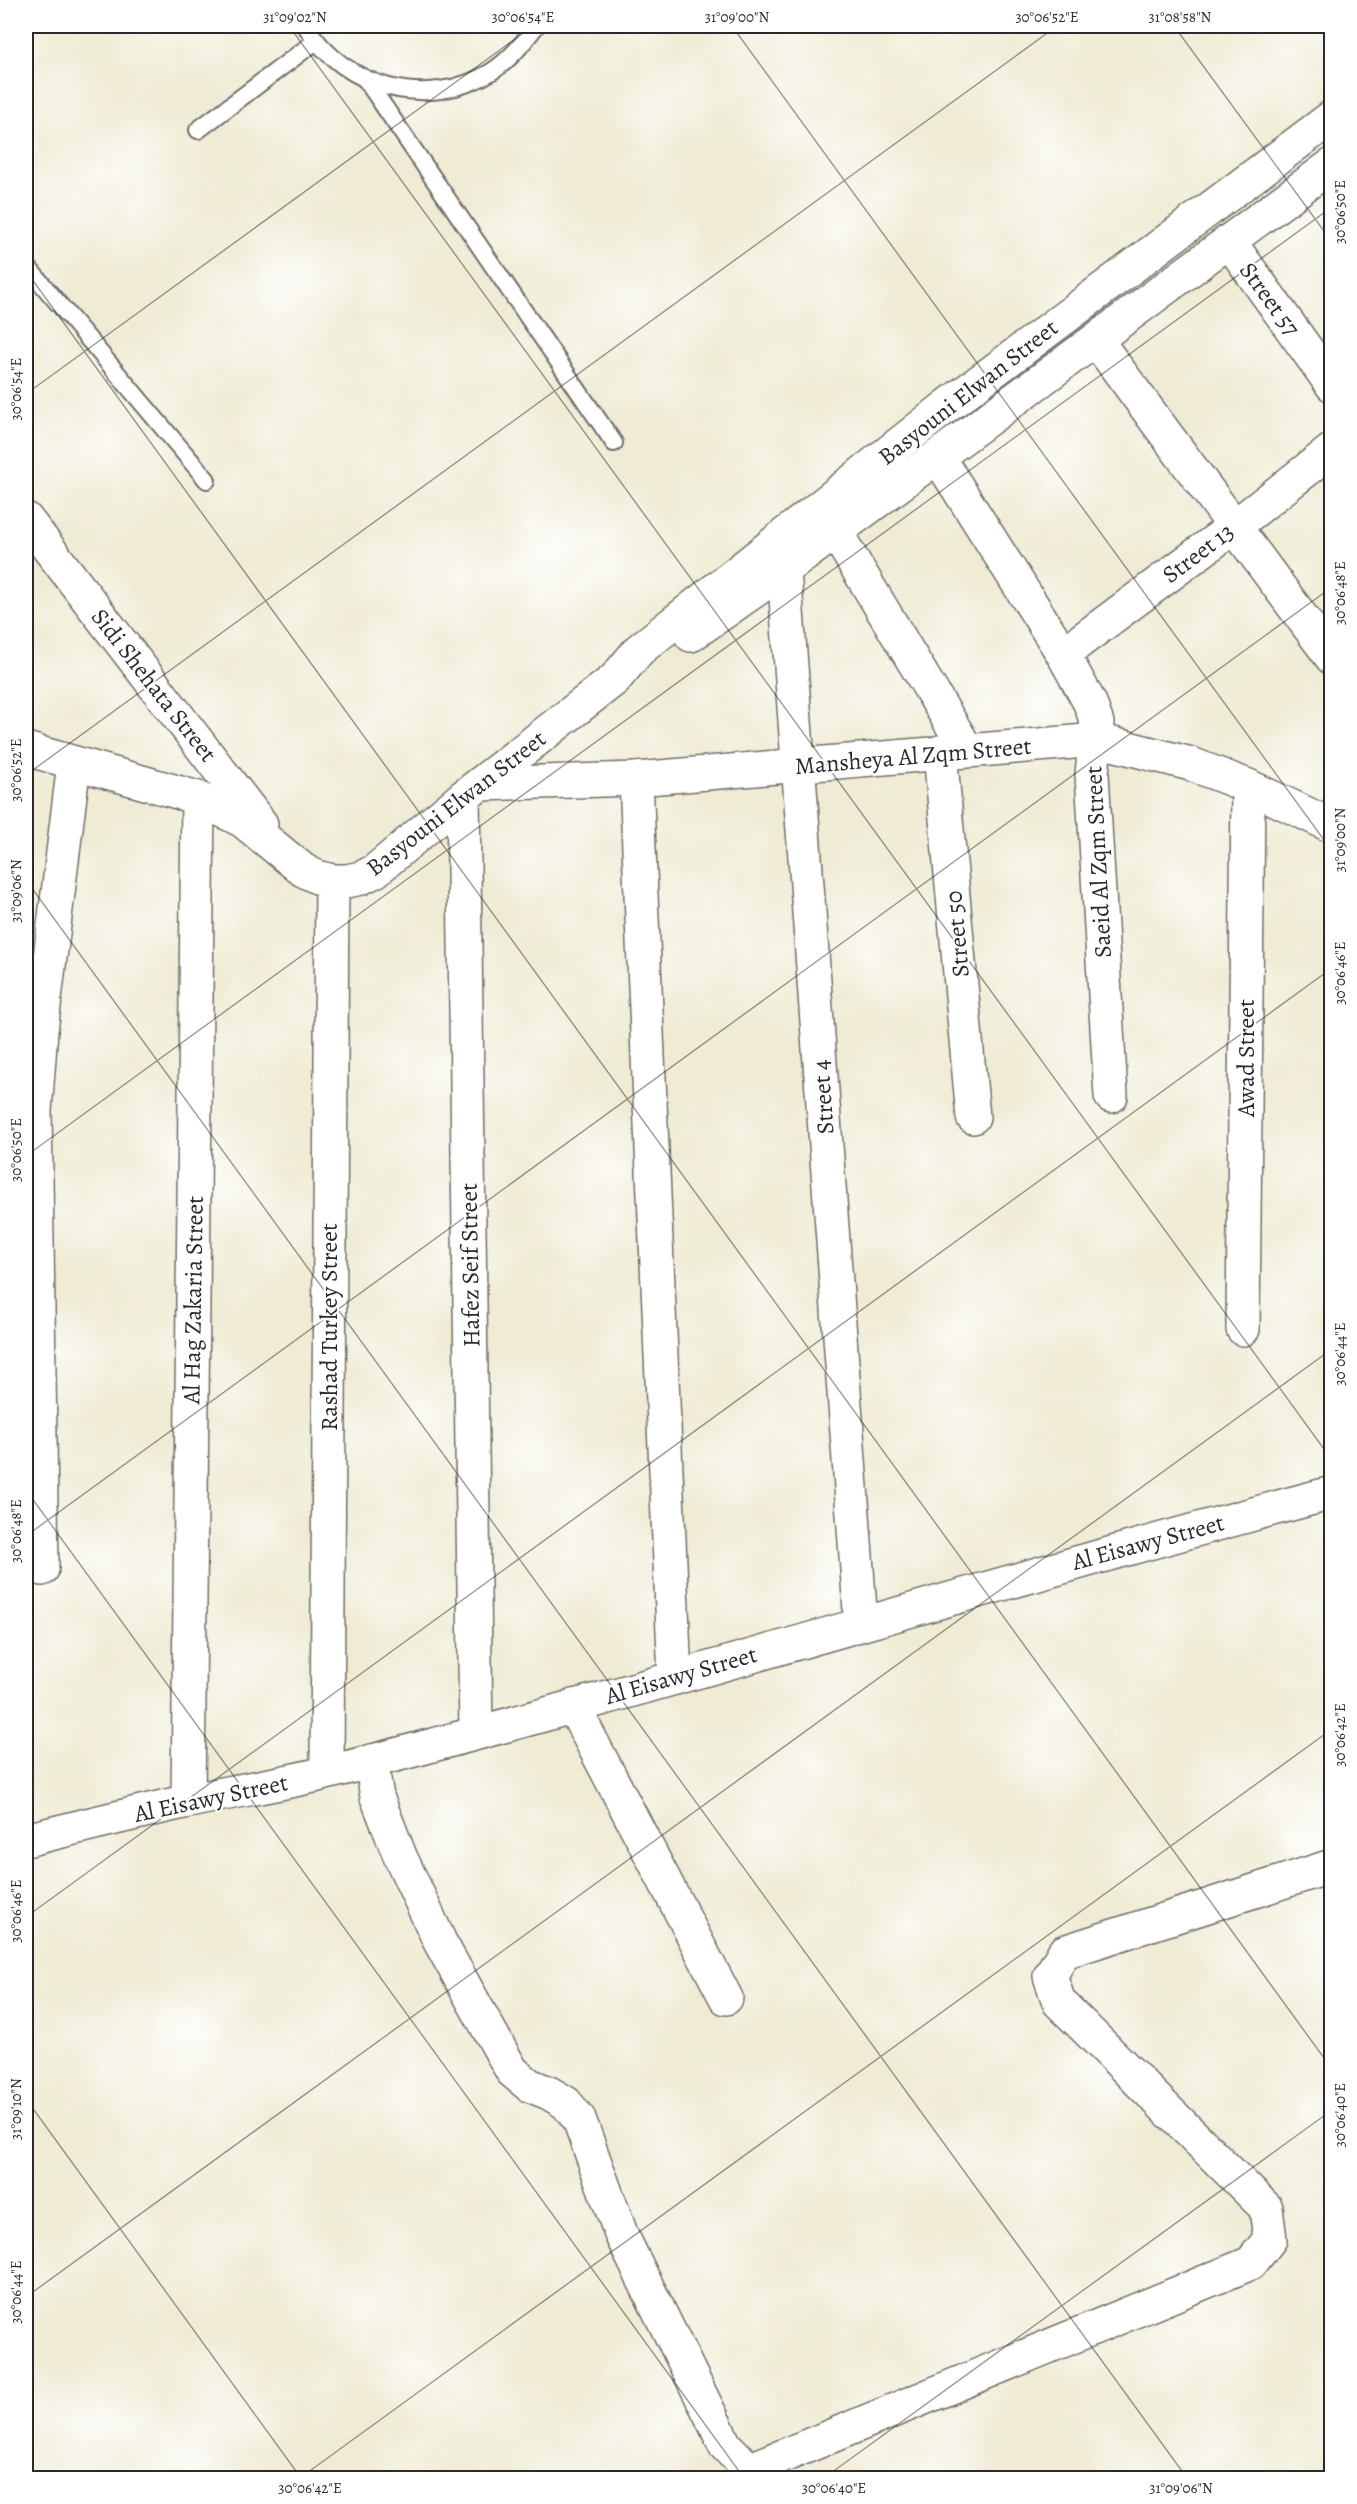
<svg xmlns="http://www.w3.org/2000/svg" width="1357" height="2504" viewBox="0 0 1357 2504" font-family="Alegreya,serif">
<rect width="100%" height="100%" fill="#fff"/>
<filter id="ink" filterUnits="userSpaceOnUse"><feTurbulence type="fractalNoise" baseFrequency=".0167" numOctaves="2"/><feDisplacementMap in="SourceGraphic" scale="12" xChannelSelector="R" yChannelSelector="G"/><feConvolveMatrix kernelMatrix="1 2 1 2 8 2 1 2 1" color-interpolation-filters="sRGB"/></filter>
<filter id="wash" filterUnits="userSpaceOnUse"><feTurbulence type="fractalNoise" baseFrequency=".008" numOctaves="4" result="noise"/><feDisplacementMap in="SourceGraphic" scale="24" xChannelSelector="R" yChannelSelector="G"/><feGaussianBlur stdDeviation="1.35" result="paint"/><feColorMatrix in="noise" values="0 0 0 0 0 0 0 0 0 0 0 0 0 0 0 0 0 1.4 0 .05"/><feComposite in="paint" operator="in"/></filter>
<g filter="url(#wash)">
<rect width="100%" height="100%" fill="#efebd4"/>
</g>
<g filter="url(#ink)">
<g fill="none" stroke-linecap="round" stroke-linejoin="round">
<g stroke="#706e66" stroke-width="20">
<g id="service">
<path d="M306,26C344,88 427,111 491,72C510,60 523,43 536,26"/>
<polyline points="366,80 614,443"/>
<polyline points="198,130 316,41"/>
<polyline points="26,265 207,480"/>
</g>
</g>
<g stroke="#706e66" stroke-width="36">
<g id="minor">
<polyline points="1229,241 1332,385"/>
<polyline points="1096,340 1332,658"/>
<polyline points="938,457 1063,654 1090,703 1097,723 1092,774 1111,1096"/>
<polyline points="26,519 261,824"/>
<polyline points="835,531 967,750"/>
<polyline points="784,570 861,1624"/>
<polyline points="691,635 784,570 1332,165"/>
<polyline points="1063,654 1235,526 1332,450"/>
<polyline points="26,749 198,798 243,821 303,870 317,877 332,881 347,881 361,878 375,871 463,797 615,679 639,650 947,406 1332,117"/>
<polyline points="940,752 973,1117"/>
<polyline points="636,779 675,1678"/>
<polyline points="480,784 636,779 1097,740 1191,764 1248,786 1332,826"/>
<polyline points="463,797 476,1733"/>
<polyline points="1243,1329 1248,786"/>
<polyline points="42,1569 35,1111 41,1031 74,763"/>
<polyline points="573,1706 726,1998"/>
<polyline points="371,1761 377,1797 400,1856 440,1942 512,2071 529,2085 549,2093 566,2103 579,2119 621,2234 712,2418 725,2445 757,2478"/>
<polyline points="327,1772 332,881"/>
<polyline points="188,1801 198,798"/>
<path d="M26,1840C78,1827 131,1814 184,1802C233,1791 282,1784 330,1772C666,1686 996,1581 1332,1493"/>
<polyline points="749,2470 1251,2263 1270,2239 1266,2208 1059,2002 1050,1976 1064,1952 1332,1866"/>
</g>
</g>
<use href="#service" stroke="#fff" stroke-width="16"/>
<use href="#minor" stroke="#fff" stroke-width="33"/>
</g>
</g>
<path fill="none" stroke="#2b2b2b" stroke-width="1.5" stroke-opacity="0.45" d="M289,26L1332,1460M732,26L1332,851M1174,26L1332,242M26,271L1332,2069M26,394L533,26M26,775L1057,26M26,880L1187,2478M26,1156L1332,207M26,1490L744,2478M26,1536L1332,587M26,1917L1332,968M26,2099L301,2478M26,2297L1332,1349M300,2478L1332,1729M824,2478L1332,2110"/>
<g text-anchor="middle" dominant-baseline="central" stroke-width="4.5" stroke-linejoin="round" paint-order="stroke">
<g font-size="24" fill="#2b2b2b" stroke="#fff">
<text transform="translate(1270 299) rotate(54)">Street 57</text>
<text transform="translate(968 392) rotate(-38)">Basyouni Elwan Street</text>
<text transform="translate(1198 553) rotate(-37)">Street 13</text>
<text transform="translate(154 685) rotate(52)">Sidi Shehata Street</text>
<text transform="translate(913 756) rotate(-5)">Mansheya Al Zqm Street</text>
<text transform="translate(456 803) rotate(-38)">Basyouni Elwan Street</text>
<text transform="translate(1098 862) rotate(-93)">Saeid Al Zqm Street</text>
<text transform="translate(957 934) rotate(-95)">Street 50</text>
<text transform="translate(1246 1058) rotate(-90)">Awad Street</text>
<text transform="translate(823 1097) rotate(-94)">Street 4</text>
<text transform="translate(470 1265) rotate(-91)">Hafez Seif Street</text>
<text transform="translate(193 1300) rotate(-89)">Al Hag Zakaria Street</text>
<text transform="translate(329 1327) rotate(-90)">Rashad Turkey Street</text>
<text transform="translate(1148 1542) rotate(-15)">Al Eisawy Street</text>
<text transform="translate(681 1675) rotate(-16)">Al Eisawy Street</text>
<text transform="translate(211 1798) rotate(-12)">Al Eisawy Street</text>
</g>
</g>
<rect width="1357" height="2504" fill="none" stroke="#fff" stroke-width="66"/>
<rect x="33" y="33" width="1291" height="2438" fill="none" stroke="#2b2b2b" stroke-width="2"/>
<g font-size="15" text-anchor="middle" fill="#2b2b2b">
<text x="295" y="22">31°09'02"N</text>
<text x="523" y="22">30°06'54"E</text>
<text x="737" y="22">31°09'00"N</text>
<text x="1047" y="22">30°06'52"E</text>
<text x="1180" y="22">31°08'58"N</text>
<text transform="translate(1340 212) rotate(-90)" y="5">30°06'50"E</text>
<text transform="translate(16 389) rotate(-90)" y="5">30°06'54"E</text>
<text transform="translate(1340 593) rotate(-90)" y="5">30°06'48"E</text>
<text transform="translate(16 770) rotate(-90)" y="5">30°06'52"E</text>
<text transform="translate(1340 840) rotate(-90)" y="5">31°09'00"N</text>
<text transform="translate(16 891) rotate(-90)" y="5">31°09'06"N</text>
<text transform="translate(1340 973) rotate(-90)" y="5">30°06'46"E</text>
<text transform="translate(16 1150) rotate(-90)" y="5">30°06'50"E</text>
<text transform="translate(1340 1354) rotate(-90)" y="5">30°06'44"E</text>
<text transform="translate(16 1531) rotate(-90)" y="5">30°06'48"E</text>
<text transform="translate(1340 1735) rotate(-90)" y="5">30°06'42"E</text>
<text transform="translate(16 1911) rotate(-90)" y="5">30°06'46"E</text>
<text transform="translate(16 2109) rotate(-90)" y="5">31°09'10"N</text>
<text transform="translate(1340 2115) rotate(-90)" y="5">30°06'40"E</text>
<text transform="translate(16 2292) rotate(-90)" y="5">30°06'44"E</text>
<text x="310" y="2493">30°06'42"E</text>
<text x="834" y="2493">30°06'40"E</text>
<text x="1181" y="2493">31°09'06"N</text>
</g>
</svg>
